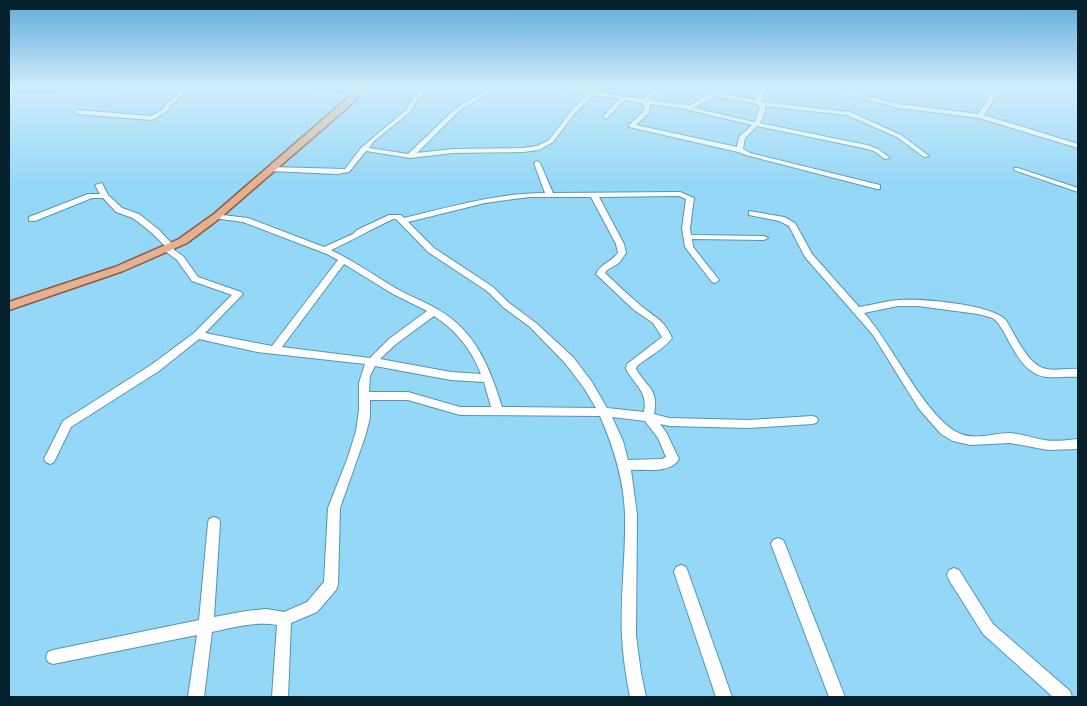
<svg xmlns="http://www.w3.org/2000/svg" width="1087" height="706" viewBox="0 0 1087 706" font-family="Lato,sans-serif">
<rect width="100%" height="100%" fill="#94d7f6"/>
<g fill="none" stroke-linecap="round" stroke-linejoin="round">
<g stroke="#5295b2" stroke-width="2">
<g id="minor">
<polygon points="9,87 141,87 138,89 9,90"/>
<polygon points="187,87 193,87 173,103 166,112 152,120 78,114 75,112 78,110 151,116 162,110 169,101"/>
<polygon points="299,87 361,87 362,88 359,90 302,89"/>
<path d="M426,87H432L417,100L410,112L374,141L369,148L408,154L456,108L493,87H500L460,110L417,153L453,149L523,148L537,146L549,140L571,111L588,94L554,89L551,87H564L591,91L596,87H602L597,92L642,99L658,87H664L648,100L690,105L713,92L754,100L760,87H766L761,102L850,112L901,135L929,156L924,157L897,137L847,115L765,106V112L760,123L867,145L878,149L890,158L885,159L874,151L863,148L757,126L745,138L743,149L750,153L880,185V189H877L746,155L738,152L629,127V125L643,112L645,105L641,103L625,100L606,119L603,117L619,99L594,95L575,113L553,142L539,150L523,152L453,153L410,158L366,151L349,172L337,174L270,171L266,169L270,167L345,169L361,148L406,110L413,98ZM714,96L757,104L760,107L755,121L754,122L694,108ZM650,104L685,109L752,125L739,137L737,147L636,125L649,113Z"/>
<polygon points="819,87 828,87 899,104 978,114 991,95 981,87 987,87 997,95 984,115 1078,144 1078,148 979,118 899,108"/>
<path d="M537,161L540,163L553,193L680,192L694,198L690,228L691,235L764,236L768,238L764,240L692,239L693,247L719,280L715,283L712,282L685,247L682,228L686,199L679,196L599,197L624,244L626,253L619,263L607,270L605,273C617,284 628,295 640,305C655,318 663,318 672,338C664,349 648,357 637,366L636,369C647,388 659,389 654,414L669,418L749,420L812,416L816,417L818,420L816,423L812,424L749,428L669,426L660,424L666,432L679,459C671,474 645,469 631,470L637,514L636,636L641,673L646,697H630C626,677 623,657 622,637C620,597 626,556 625,515C624,481 614,448 600,416L460,415L408,400H370V418L365,437L340,508L338,585L336,590L317,612L291,623L288,697H272L277,625C255,621 233,628 212,632L204,697H188L197,635L53,664L48,662L46,657L48,652L53,650L199,620L208,523L209,519L214,517L219,519L220,523L214,617L246,611L267,609L284,612L307,602L324,582L328,508L348,457L356,431L359,410V383L365,364L257,352L199,339L159,371L71,427L54,462L50,464L46,462L44,459L63,421L151,365L194,333L232,295L192,281L177,260L165,251L164,249L166,247L152,233L133,218L116,212L103,198H92L35,221H29V217L88,194H100L95,185L102,183L108,195L122,208L139,214L158,229L174,246V250L183,256L198,277L241,292L243,294L241,296L205,333L272,346L338,260L327,254L243,222L214,218V214L248,218L324,247L353,234L357,230L389,215H401L404,218C450,207 497,193 545,193L534,163ZM529,197H591L616,244L618,253C610,263 601,263 596,274L634,310L653,323L662,337L627,364L626,369C635,386 648,391 644,412L607,408L592,382L573,357L536,323L509,303L493,287L434,248L408,222L485,203ZM393,219H396L428,252L487,291L503,307L530,327L565,363L584,388L596,408L502,407C490,368 476,332 439,310C426,302 411,297 397,289C375,276 354,261 331,250C353,240 372,229 393,219ZM344,264L393,294L427,311L389,339L370,358L282,347ZM434,316C456,330 471,349 481,374L451,372L380,359L396,344ZM375,366L451,380L484,382L491,407H460L408,392H369L370,376ZM612,417L645,421L658,438L666,457L662,459L628,460L623,441Z"/>
<polygon points="1014,168 1018,168 1078,188 1078,192 1014,170"/>
<path d="M749,211L784,217L795,223L812,254L859,307C872,305 885,301 898,300C920,298 989,304 1005,319C1015,333 1027,366 1047,369C1057,371 1068,368 1078,369V377C1068,376 1057,378 1046,377C1020,373 1012,343 998,323L993,318L978,314L918,306H898L864,313C891,342 927,421 961,434C976,440 995,433 1010,433C1022,434 1033,438 1044,440C1055,442 1067,440 1078,439V449L1048,450L1010,443L970,445L953,441L941,434L919,409L873,335L805,257L789,226L779,221L749,215Z"/>
<polygon points="778,538 783,540 785,544 845,697 829,697 771,544 773,540"/>
<polygon points="681,565 686,567 688,572 732,697 716,697 674,572 676,567"/>
<polygon points="954,568 959,570 993,624 1070,691 1072,697 1053,697 983,634 949,580 947,575 949,570"/>
</g>
</g>
<g stroke="#8b5b3f" stroke-width="3">
<polygon id="major" points="357,87 364,87 355,101 220,218 187,243 123,271 9,310 9,302 115,267 179,239 214,214 349,97"/>
</g>
<use href="#minor" fill="#fff" fill-rule="evenodd"/>
<use href="#major" fill="#e5af91" fill-rule="evenodd"/>
</g>
<linearGradient id="sky" x2="0" y2="1"><stop stop-color="#5eaada"/><stop offset="0.47" stop-color="#cfedfb"/><stop offset="1" stop-color="#cfedfb" stop-opacity="0"/></linearGradient>
<rect width="1087" height="186" fill="url(#sky)"/>
<rect width="1087" height="706" fill="none" stroke="#05212d" stroke-width="20"/>
</svg>
